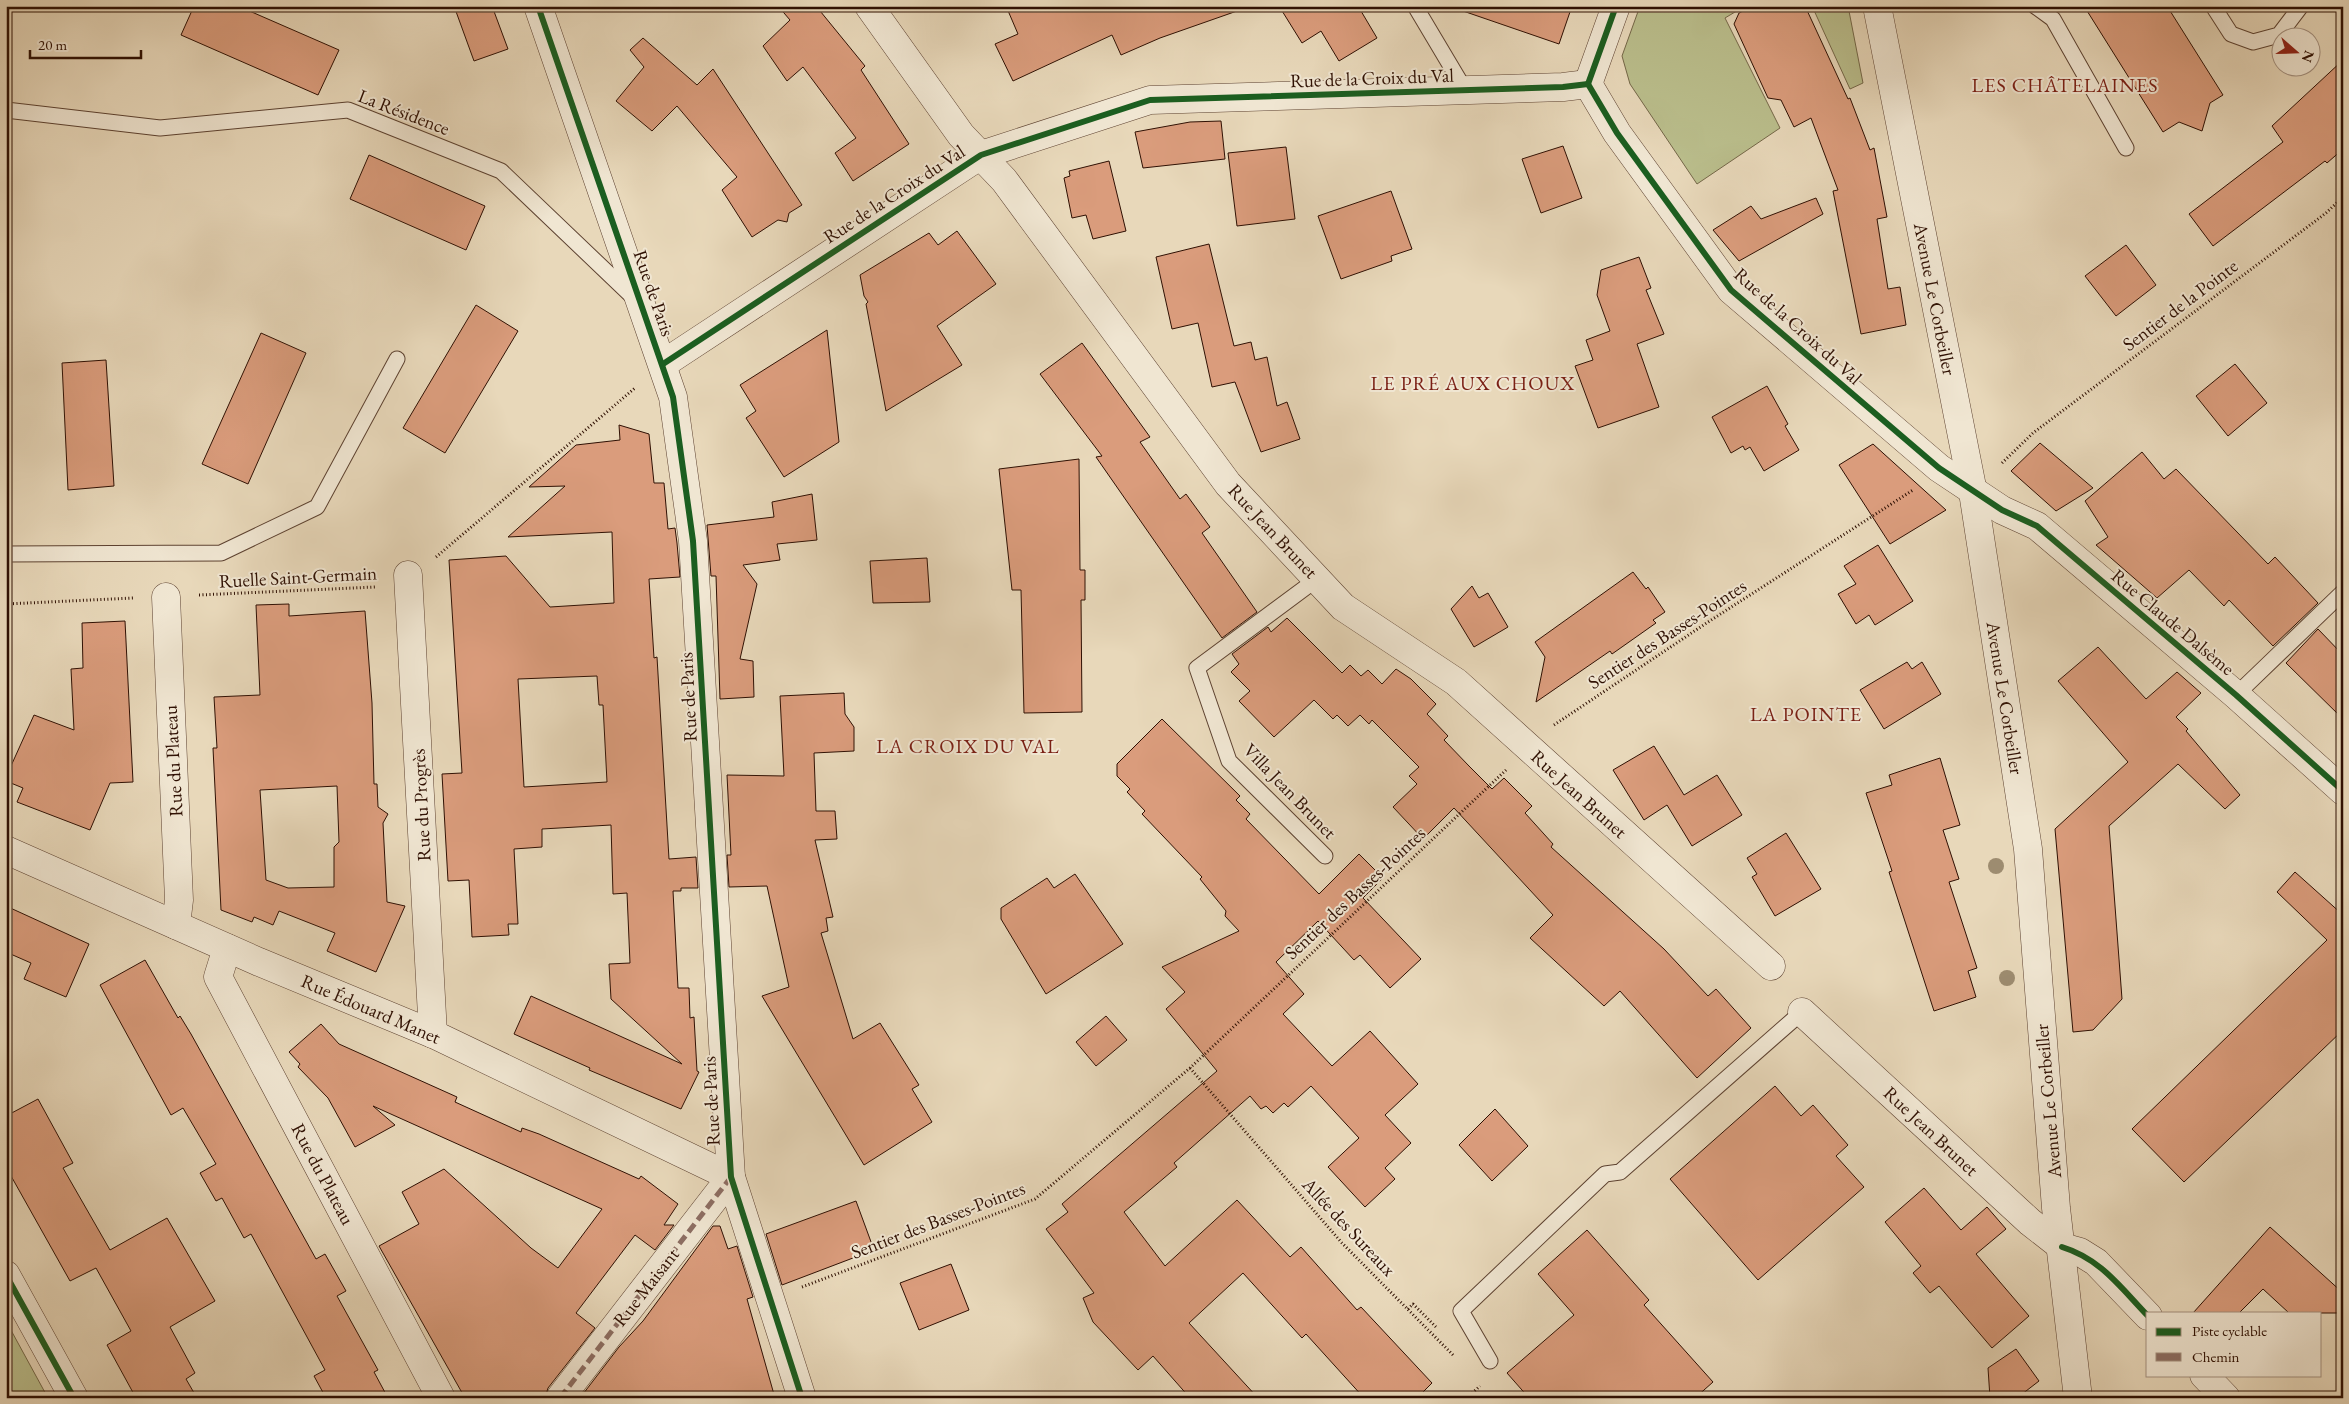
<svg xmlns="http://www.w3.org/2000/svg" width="2349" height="1404" viewBox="0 0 2349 1404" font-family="'EB Garamond',serif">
<rect width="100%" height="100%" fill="#e8d8ba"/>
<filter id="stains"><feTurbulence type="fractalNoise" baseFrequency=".004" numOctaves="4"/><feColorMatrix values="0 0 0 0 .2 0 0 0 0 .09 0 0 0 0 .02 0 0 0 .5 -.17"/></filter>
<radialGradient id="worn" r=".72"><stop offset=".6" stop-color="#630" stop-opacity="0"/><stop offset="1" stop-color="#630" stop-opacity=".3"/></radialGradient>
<g fill="#babe8c" stroke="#746748">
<polygon points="1640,6 1745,6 1725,18 1780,128 1697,184 1630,84 1622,56"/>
<polygon points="1812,6 1848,6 1863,83 1850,89"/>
<polygon points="6,1321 48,1398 6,1398"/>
</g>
<g fill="#da9c7c" stroke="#2f1003" fill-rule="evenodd">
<polygon points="194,6 238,6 339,50 318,95 181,35"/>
<polygon points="454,6 492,6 508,49 474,61"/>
<polygon points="778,6 816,6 865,66 861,70 909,144 853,181 835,153 856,138 803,67 787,81 763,46 790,20"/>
<polygon points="1006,6 1237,6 1237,11 1160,38 1121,55 1112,35 1013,81 995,44 1018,34"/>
<polygon points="1279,6 1358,6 1377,38 1339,61 1321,31 1302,43"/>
<polygon points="1464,6 1572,6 1559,44 1463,11"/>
<polygon points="1753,6 1805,6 1848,99 1850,98 1870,150 1874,148 1887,217 1877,219 1888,289 1900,287 1906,325 1861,334 1833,191 1838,190 1811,118 1794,127 1781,100 1768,98 1734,24 1739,13"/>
<polygon points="2084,6 2167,6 2223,95 2210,103 2202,131 2179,122 2163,132"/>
<polygon points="643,38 697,85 713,69 802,205 789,213 787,222 778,220 752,237 722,190 737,177 677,106 652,131 616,101 644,67 630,50"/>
<polygon points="2343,60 2343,149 2327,163 2325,161 2213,246 2189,214 2283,142 2272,126"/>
<polygon points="1221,121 1225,159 1143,168 1135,132 1190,122"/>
<polygon points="1563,146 1582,198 1541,213 1522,159"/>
<polygon points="1286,147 1295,219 1237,226 1228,153"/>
<polygon points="369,155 485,206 466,250 350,199"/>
<polygon points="1109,161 1126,231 1093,239 1086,215 1072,218 1064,178 1070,176 1069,171"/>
<polygon points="1391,191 1412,249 1391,256 1392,261 1341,279 1318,216"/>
<polygon points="1816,198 1823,214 1739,261 1713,230 1751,206 1761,219"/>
<polygon points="957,231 996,284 937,326 962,365 886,411 866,304 868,302 864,296 860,275 929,233 938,245"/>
<polygon points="1209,244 1234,346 1251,342 1255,360 1267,357 1277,406 1287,402 1300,439 1261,452 1235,382 1212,387 1198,323 1172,329 1156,257"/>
<polygon points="2126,245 2156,285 2116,316 2085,276"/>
<polygon points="1639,257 1651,288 1646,290 1664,334 1637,344 1659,407 1598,428 1575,366 1593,360 1586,340 1610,331 1597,295 1601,270"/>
<polygon points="476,305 518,331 445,453 403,428"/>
<polygon points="827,330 839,442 784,477 746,418 756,411 740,385"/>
<polygon points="261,333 306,353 248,484 202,464"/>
<polygon points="1082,343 1150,437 1140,442 1180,499 1186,494 1210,527 1202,533 1257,612 1222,638 1096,457 1102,456 1040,374"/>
<polygon points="106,360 114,486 68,490 62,363"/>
<polygon points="2235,364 2267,403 2228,436 2196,396"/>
<polygon points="1767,386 1788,424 1785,426 1799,450 1764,471 1750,447 1745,450 1743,446 1731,453 1712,417"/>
<path d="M619,425L649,434L654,483H664L668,529L675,528L677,543L680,577L649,579L654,658L657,657L669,859L696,857L698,888H681V891H673L678,988H689L690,1018L694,1017L697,1071L699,1072L681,1109L589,1070L590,1068L514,1034L531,996L682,1064L611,999L609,964L630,963L627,893L613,894L611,825L542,829V847L514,849L518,924H508L509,935L472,937L469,880L448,881L442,774L462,773L449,560L506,556L550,607L614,603L612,532L508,537L565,486L529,487L576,445L620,440ZM597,676L599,705H603L607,782L524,787L518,679Z"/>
<polygon points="2040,443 2093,488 2056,511 2011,471"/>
<polygon points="1873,444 1946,510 1890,544 1839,465"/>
<polygon points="2142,452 2164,479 2176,469 2268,564 2275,557 2318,603 2273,646 2229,600 2224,606 2189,570 2157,598 2096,545 2108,537 2085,501"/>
<polygon points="1079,459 1080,570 1085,570 1085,600 1081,600 1082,712 1024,713 1021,590 1012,590 999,469"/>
<polygon points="812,494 817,540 777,544 780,560 743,565 757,584 740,659 753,661 754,697 720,699 716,576 711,576 707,525 774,517 772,502"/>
<polygon points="1878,545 1913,601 1875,625 1869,615 1856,624 1838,594 1856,584 1844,566"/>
<polygon points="927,558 930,602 873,603 870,561"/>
<polygon points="1633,572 1646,589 1648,587 1665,612 1653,620 1656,623 1612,654 1610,651 1536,702 1545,657 1535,642"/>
<polygon points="1472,586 1479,598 1488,593 1508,627 1474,647 1451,609"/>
<path d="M289,604V616L365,611L372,703L374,784H377L378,807L388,814L383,823L387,902L405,906L376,972L327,951L335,933L279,911L273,925L254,917L252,922L221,910L213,748H217L214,697L260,695L256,605ZM337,786L339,842L334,847V887L288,888L266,880L260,790Z"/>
<polygon points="1287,618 1342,673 1350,665 1361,676 1368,670 1382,684 1396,669 1411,679 1436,704 1427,714 1448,736 1444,740 1469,766 1492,789 1504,778 1532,806 1525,813 1553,844 1551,847 1664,949 1708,996 1716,989 1751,1028 1697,1078 1620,991 1604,1006 1530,938 1553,915 1454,808 1423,839 1393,807 1417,784 1409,776 1419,767 1372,720 1369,724 1360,715 1348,726 1337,715 1333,719 1314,700 1274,737 1239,701 1250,691 1231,672 1239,664 1232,654 1268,627 1271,632"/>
<polygon points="125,621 133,782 110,783 90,830 17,802 23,788 6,781 6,777 34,715 74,730 71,669 83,668 82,623"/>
<polygon points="2318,629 2343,655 2343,719 2286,663"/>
<polygon points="2098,647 2146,699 2177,672 2201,693 2176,717 2188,729 2186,731 2240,795 2225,809 2178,764 2109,826 2122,999 2093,1030 2073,1032 2055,829 2128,762 2058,681"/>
<polygon points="1907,662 1912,669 1922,662 1941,694 1884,729 1860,690"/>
<polygon points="844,693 845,714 854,727 854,751 814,753 816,811 835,811 837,839 815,840 833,917 826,918 828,931 821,933 853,1039 880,1023 919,1085 912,1089 932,1122 864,1165 762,996 789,987 767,886 729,887 727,855 731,855 727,775 784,776 780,696"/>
<polygon points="1162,719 1240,796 1236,800 1250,814 1246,819 1319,894 1359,854 1383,878 1363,898 1421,959 1390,988 1360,955 1354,960 1318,921 1276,962 1304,994 1283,1014 1332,1066 1370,1031 1418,1084 1385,1115 1411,1143 1385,1168 1395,1179 1365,1207 1328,1167 1359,1138 1311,1086 1288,1107 1284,1103 1273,1113 1266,1106 1261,1109 1250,1096 1174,1163 1177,1167 1124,1212 1165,1266 1237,1200 1290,1257 1301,1247 1357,1310 1361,1307 1432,1383 1417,1398 1364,1398 1306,1334 1302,1338 1243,1273 1189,1323 1258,1398 1190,1398 1153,1356 1138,1370 1093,1322 1083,1298 1094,1293 1046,1229 1068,1212 1062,1204 1217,1071 1166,1009 1185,992 1162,967 1239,931 1225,916 1226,911 1200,879 1202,877 1142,814 1145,811 1127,792 1130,789 1117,776 1117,764"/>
<polygon points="1654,746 1684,795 1717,775 1742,815 1692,846 1667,805 1644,820 1613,770"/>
<polygon points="1940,758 1960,825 1943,830 1959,879 1949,882 1977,968 1968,971 1976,997 1934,1011 1889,872 1892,871 1866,793 1892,785 1889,775"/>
<polygon points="1786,833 1821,889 1775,916 1752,877 1757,874 1747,858"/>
<polygon points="2295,872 2343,915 2343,1030 2184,1182 2132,1129 2327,940 2277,892"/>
<polygon points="1075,874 1123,944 1046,994 1001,919 1001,908 1047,878 1054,888"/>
<polygon points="6,906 89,944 66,997 24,979 31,963 6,952"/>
<polygon points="145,960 178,1018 180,1016 191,1034 316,1259 325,1254 346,1291 337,1296 378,1370 374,1372 388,1398 326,1398 314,1376 325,1370 251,1234 244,1238 222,1198 216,1201 200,1173 216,1164 183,1108 171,1115 100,985"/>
<polygon points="1106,1016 1127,1040 1096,1066 1076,1042"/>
<polygon points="321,1024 339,1044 457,1097 455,1102 521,1132 522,1128 539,1134 639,1179 641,1176 678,1204 664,1225 674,1225 655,1250 635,1235 576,1313 595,1328 548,1388 545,1398 465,1398 379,1246 419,1224 402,1192 444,1169 531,1248 558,1268 602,1209 373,1106 395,1125 355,1147 328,1098 298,1067 300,1064 289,1052"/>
<polygon points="1775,1086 1801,1116 1813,1105 1848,1145 1836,1156 1864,1187 1758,1280 1670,1179"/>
<polygon points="38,1099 73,1163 63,1168 110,1250 167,1218 215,1301 170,1327 195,1373 186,1379 197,1398 136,1398 107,1345 131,1331 96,1268 70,1281 6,1167 6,1116"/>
<polygon points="1495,1109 1528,1146 1492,1181 1459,1145"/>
<polygon points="1924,1188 1961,1230 1987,1207 2006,1229 1976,1254 2029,1316 1992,1348 1939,1286 1930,1293 1913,1273 1921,1266 1885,1222"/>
<polygon points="856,1201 874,1250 782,1285 766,1234"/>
<polygon points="713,1226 720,1226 728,1249 737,1246 753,1297 747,1299 775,1398 580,1398 619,1347 643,1321"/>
<polygon points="2270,1227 2343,1293 2343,1313 2289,1313 2263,1289 2239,1313 2193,1313"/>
<polygon points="1587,1230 1649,1300 1644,1305 1713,1382 1695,1398 1529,1398 1507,1373 1574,1315 1538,1274"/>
<polygon points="951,1264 969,1310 919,1330 900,1283"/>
<polygon points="2016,1349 2039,1381 2017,1398 1990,1398 1988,1368"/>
</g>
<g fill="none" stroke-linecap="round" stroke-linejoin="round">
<g stroke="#5d4231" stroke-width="17">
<g id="lane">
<polyline points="1415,6 1465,90"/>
<polyline points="2035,6 2053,19 2126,148"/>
<polyline points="2213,6 2231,34 2253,42 2279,35 2301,6"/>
<polyline points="6,110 160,128 348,110 501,171 633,297"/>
<polyline points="6,554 221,553 317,507 397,359"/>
<polyline points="1317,579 1197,668 1229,761 1325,856"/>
<polyline points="2236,695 2343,592"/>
<polyline points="1490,1361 1461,1311 1605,1174 1620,1172 1802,1012"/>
</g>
</g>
<g stroke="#5d4231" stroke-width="29">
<g id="street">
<polyline points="538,6 673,397 693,541 731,1177 802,1398"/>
<polyline points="869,6 961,135 1004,180 1228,484 1343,607 1456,682 1771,966"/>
<polyline points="1877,6 1973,492 2028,849 2056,1208 2078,1398"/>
<polyline points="1588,84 1617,133 1731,290 1939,468 2002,510 2037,526 2236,695 2343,791"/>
<polyline points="1588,84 1616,6"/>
<polyline points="663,364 981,155 1150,100 1563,87 1588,84"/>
<polyline points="408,575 433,1034"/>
<polyline points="166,597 179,900 176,925"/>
<polyline points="6,850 259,962 433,1034 731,1177 560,1398"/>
<polyline points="227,948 218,977 441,1398"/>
<polyline points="1802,1012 2030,1222 2062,1247 2080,1252 2096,1262 2148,1316"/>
<polyline points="6,1275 74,1398"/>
<polyline points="2204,1375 2226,1398"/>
</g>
</g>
<g stroke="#2f1003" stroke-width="3" stroke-dasharray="1 2.5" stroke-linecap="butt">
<polyline points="2002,463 2033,433 2326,213 2343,197"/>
<polyline points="436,557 635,388"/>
<polyline points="199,595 375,587"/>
<polyline points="6,604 133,598"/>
<polyline points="1554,725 1705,624 1913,490"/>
<polyline points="1190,1068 1342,1243 1453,1355"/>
<polyline points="802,1287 1035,1199 1190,1068 1506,770"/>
<polyline points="1408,1309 1413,1304 1437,1328"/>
<polyline points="1467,1398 1480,1386"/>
</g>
<use href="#lane" stroke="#f0e6d2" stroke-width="15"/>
<use href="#street" stroke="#f0e6d2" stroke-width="28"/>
<polyline stroke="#8d6e63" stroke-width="5" stroke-dasharray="10 5" stroke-linecap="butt" points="560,1398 731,1177"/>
<g stroke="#f0e6d2" stroke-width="9">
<g id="cycleway">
<polyline points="538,6 673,397 693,541 731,1177 802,1398"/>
<polyline points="1588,84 1617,133 1731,290 1939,468 2002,510 2037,526 2236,695 2343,791"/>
<polyline points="1588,84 1616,6"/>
<polyline points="663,364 981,155 1150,100 1563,87 1588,84"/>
<path d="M2062,1247C2101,1259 2120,1287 2148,1316"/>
<polyline points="6,1275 74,1398"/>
</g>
</g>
<use href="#cycleway" stroke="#1b5e20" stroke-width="6"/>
</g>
<g fill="#9d8c70">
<circle cx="1996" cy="866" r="8"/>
<circle cx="2007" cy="978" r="8"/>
</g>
<g text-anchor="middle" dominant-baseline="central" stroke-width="4" stroke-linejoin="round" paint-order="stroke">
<g font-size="19" fill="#2f1003" stroke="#f0e6d2">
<text transform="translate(1372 78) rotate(-2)">Rue de la Croix du Val</text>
<text transform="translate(404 112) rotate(21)">La Résidence</text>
<text transform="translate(894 194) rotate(-33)">Rue de la Croix du Val</text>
<text transform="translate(654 293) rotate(71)">Rue de Paris</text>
<text transform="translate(1935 299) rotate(79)">Avenue Le Corbeiller</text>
<text transform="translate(2180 305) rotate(-37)">Sentier de la Pointe</text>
<text transform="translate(1798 326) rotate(42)">Rue de la Croix du Val</text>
<text transform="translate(1273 531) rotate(47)">Rue Jean Brunet</text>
<text transform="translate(298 577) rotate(-3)">Ruelle Saint-Germain</text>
<text transform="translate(2173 622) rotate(40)">Rue Claude Dalsème</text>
<text transform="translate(1667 634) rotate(-33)">Sentier des Basses-Pointes</text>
<text transform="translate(688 697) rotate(-93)">Rue de Paris</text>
<text transform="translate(2005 698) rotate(81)">Avenue Le Corbeiller</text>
<text transform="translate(173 761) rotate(-93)">Rue du Plateau</text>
<text transform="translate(1290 791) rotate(46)">Villa Jean Brunet</text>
<text transform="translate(1579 794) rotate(42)">Rue Jean Brunet</text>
<text transform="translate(421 805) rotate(-93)">Rue du Progrès</text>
<text transform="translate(1355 893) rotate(-43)">Sentier des Basses-Pointes</text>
<text transform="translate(371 1009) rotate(23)">Rue Édouard Manet</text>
<text transform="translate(711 1101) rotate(-93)">Rue de Paris</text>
<text transform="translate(2048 1101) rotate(-95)">Avenue Le Corbeiller</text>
<text transform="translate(1931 1131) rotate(43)">Rue Jean Brunet</text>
<text transform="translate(323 1174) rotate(62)">Rue du Plateau</text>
<text transform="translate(938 1220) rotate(-21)">Sentier des Basses-Pointes</text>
<text transform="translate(1349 1227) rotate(47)">Allée des Sureaux</text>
<text transform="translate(646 1287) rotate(-52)">Rue Maisant</text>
</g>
<g font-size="20" letter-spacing="1" fill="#7a1f14" stroke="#f0e6d2">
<text x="2065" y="85">LES CHÂTELAINES</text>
<text x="1473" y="383">LE PRÉ AUX CHOUX</text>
<text x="1806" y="714">LA POINTE</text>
<text x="968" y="746">LA CROIX DU VAL</text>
</g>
</g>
<rect width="2349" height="1404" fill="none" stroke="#e8d8ba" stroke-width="25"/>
<rect x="8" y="8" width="2334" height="1389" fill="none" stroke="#2f1003" stroke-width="2.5"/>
<rect x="12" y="12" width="2324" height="1379" fill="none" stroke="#2f1003"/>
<rect x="2146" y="1312" width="175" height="65" fill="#f0e6d2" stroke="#a3907f"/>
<rect x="2156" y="1328" width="25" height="8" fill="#1b5e20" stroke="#a3907f"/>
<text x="2192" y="1336" font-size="15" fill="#2f1003">Piste cyclable</text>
<rect x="2156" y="1353" width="25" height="8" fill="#8d6e63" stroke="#a3907f"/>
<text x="2192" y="1362" font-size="15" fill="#2f1003">Chemin</text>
<g transform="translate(2296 52) rotate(110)"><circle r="24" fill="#f0e6d2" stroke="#a3907f"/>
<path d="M0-4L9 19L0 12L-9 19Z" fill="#8f2418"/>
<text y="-8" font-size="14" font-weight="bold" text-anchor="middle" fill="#2f1003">N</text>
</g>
<path d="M30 50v8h111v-8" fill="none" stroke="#2f1003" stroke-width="2.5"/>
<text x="38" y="50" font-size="15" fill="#2f1003" stroke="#f0e6d2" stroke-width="4" paint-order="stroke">20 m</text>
<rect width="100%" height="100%" filter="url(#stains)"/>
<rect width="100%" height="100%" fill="url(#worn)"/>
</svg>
